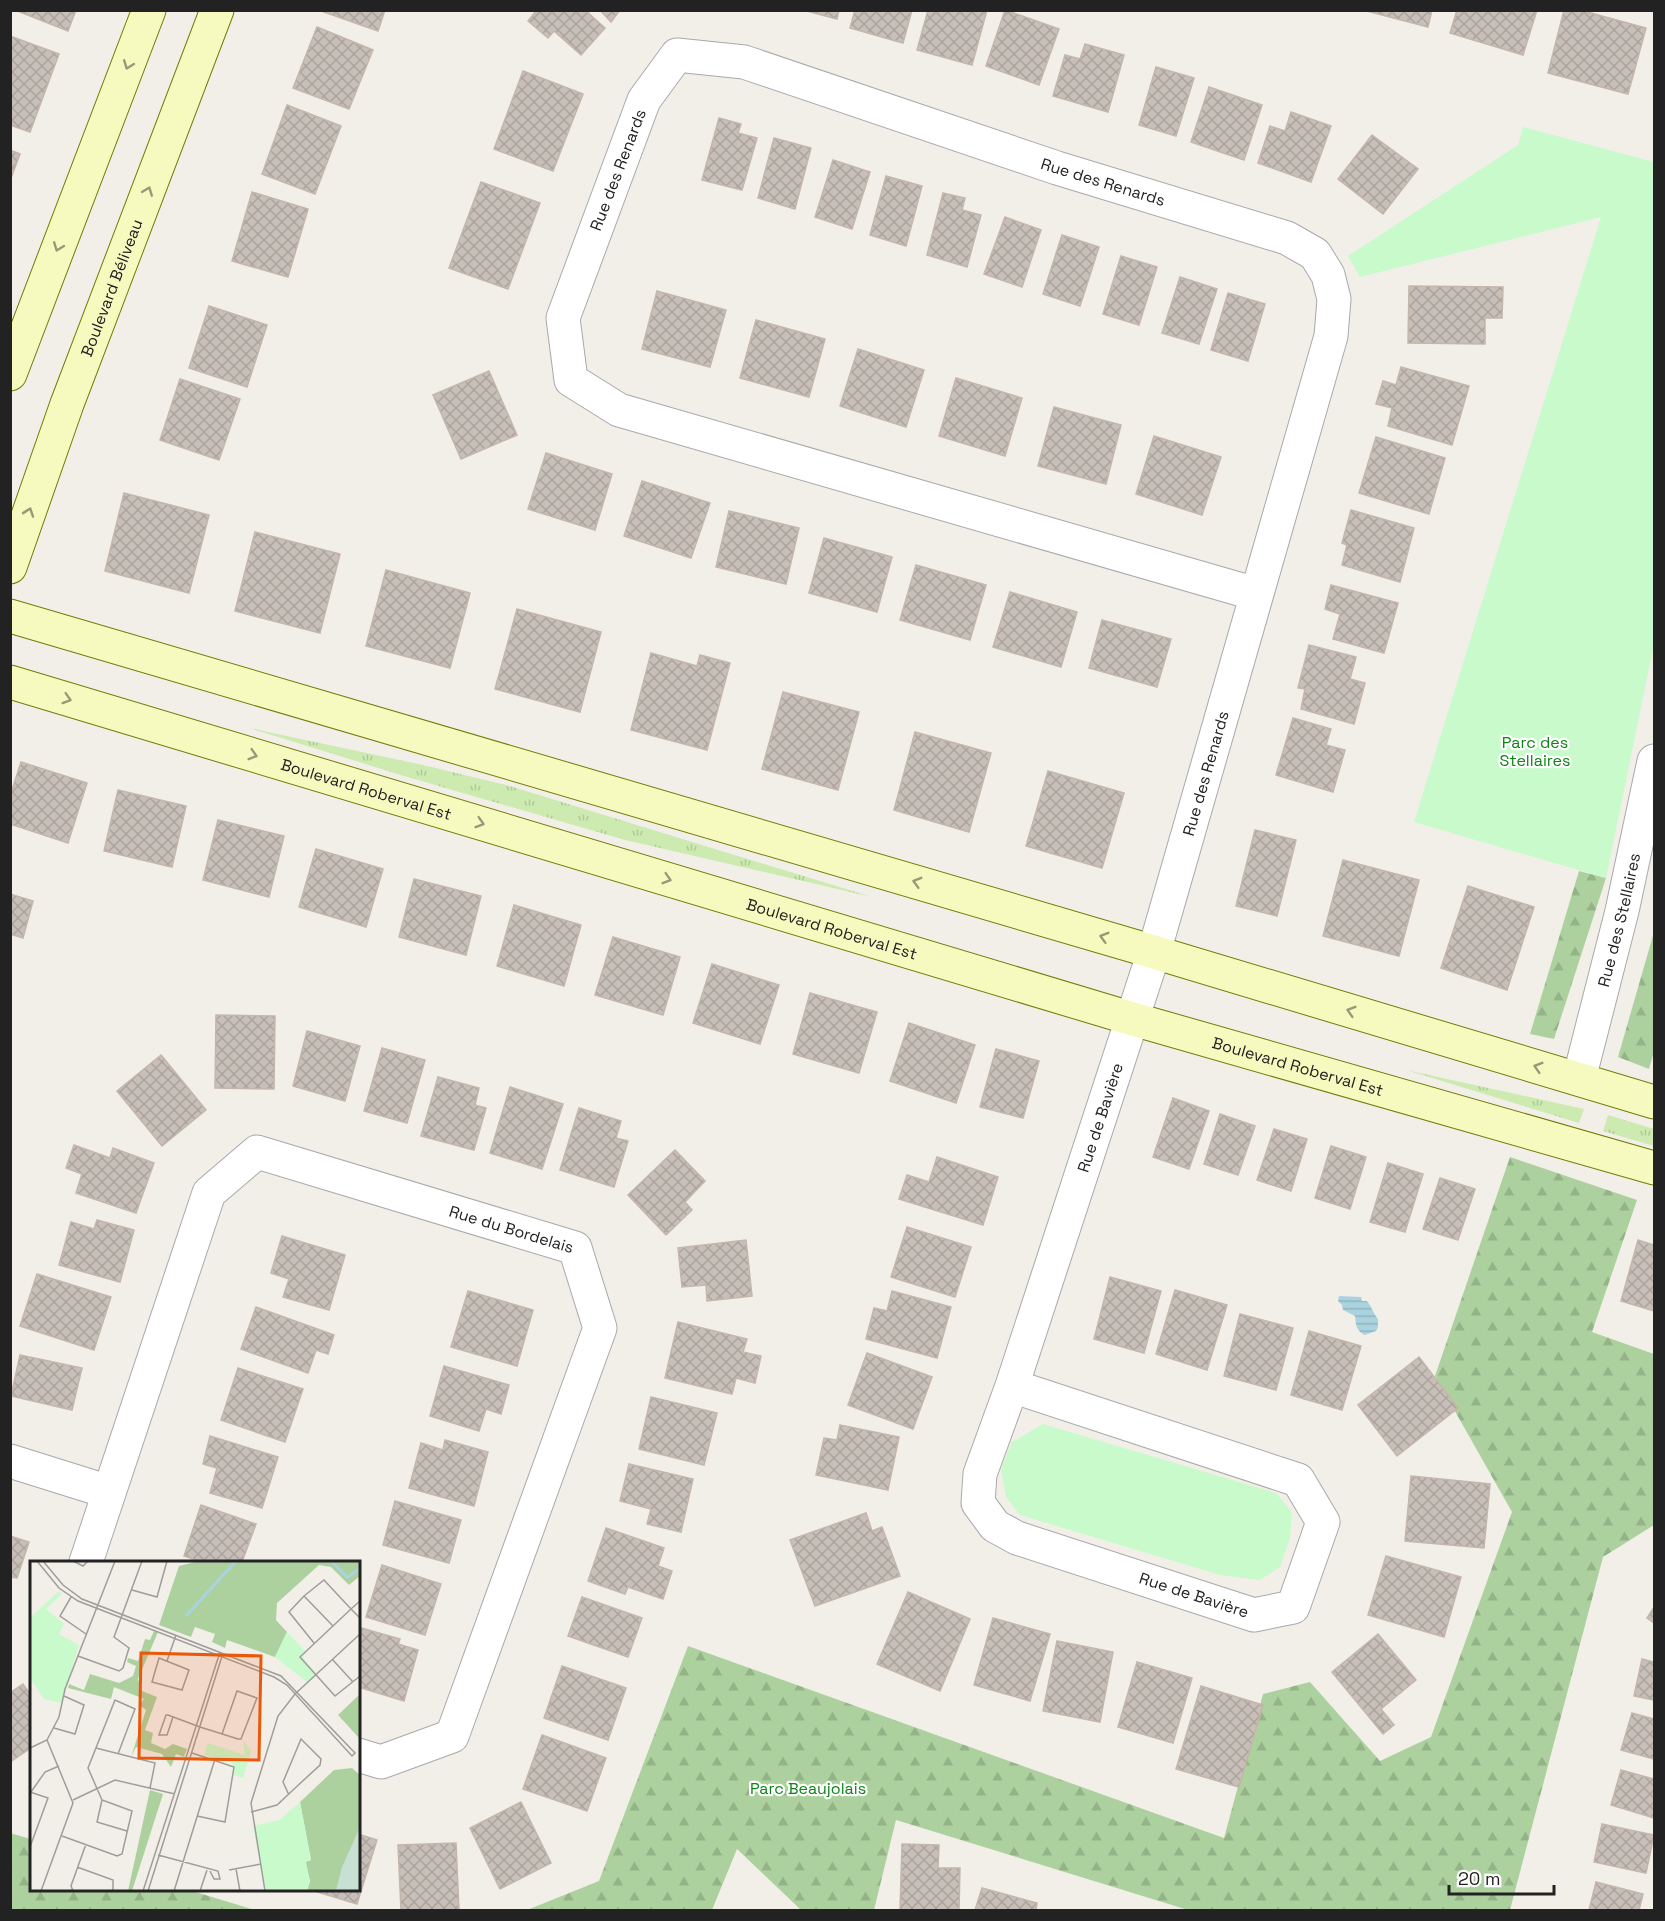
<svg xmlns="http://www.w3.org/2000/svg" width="1665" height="1921" viewBox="0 0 1665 1921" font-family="'Space Grotesk',sans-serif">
<defs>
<pattern id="grass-tufts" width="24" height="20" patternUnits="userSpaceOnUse" patternTransform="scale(1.5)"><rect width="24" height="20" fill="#cdebb0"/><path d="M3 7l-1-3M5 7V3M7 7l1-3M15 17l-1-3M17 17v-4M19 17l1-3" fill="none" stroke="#b0c997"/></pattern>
<pattern id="forest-firs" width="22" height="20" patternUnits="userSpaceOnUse" patternTransform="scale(1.5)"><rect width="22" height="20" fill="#add19e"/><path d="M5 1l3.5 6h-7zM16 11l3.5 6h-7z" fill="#95b388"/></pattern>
<pattern id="water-rules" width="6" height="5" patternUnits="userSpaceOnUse" patternTransform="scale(1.5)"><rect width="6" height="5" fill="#aad3df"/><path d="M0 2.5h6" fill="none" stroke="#92b5bf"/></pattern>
<pattern id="building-cross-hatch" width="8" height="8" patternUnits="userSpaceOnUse" patternTransform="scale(1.5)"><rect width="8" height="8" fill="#c7bfb8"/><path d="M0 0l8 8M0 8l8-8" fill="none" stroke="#aba49e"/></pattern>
</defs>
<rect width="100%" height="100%" fill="#f2efe9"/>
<g fill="url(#grass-tufts)">
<polygon points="249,728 423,765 506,785 872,897 625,840 404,776"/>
<polygon points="1406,1070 1584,1109 1579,1123"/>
<polygon points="1608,1115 1654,1129 1654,1146 1603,1131"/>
</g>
<g fill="url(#forest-firs)">
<polygon points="1579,871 1606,878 1554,1039 1530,1034"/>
<polygon points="1654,932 1654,1052 1649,1069 1618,1057"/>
<polygon points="1510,1157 1637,1200 1592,1332 1654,1354 1654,1525 1603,1557 1510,1910 1188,1910 896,1820 874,1910 801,1910 737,1849 712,1910 527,1910 599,1881 688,1646 1224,1838 1263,1694 1310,1682 1380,1761 1431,1737 1512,1512 1435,1376"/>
<polygon points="10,1833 31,1839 32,1890 189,1890 255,1910 11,1910"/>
</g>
<g fill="#c8facc">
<polygon points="1523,127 1654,162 1654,644 1606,878 1414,822 1601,217 1360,277 1348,256 1518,145"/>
<polygon points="1043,1424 1276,1493 1292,1512 1290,1538 1280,1567 1260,1580 1220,1575 1020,1515 1006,1497 1001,1469 1012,1442"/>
</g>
<path fill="url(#water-rules)" d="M1339,1296L1361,1297L1362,1301H1367C1372,1307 1374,1315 1378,1319V1327L1376,1331L1365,1335C1356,1331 1356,1325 1355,1316L1343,1310L1342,1305L1338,1301Z"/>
<g fill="url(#building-cross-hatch)" stroke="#c4b6ab" stroke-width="1.5">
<polygon points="15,10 76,10 68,31"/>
<polygon points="325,10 385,10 378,31 324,12"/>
<polygon points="537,10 585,10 605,28 581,55 554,31 548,38 528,21"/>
<polygon points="600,10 620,10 611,22"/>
<polygon points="803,10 839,10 837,19"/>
<polygon points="855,10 912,10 903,43 850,28"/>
<polygon points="928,10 987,10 972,65 917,50"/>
<polygon points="1005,10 1059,29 1039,85 986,66"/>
<polygon points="1363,10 1432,10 1428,27"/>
<polygon points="1457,10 1537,10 1523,55 1450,33"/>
<polygon points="1564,10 1580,10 1646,28 1628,94 1548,73"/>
<polygon points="317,27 373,50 349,109 293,88"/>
<polygon points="10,36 59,54 30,132 10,125"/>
<polygon points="1085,44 1124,55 1108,112 1053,96 1065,55 1080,59"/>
<polygon points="1156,67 1194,78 1176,136 1139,125"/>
<polygon points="523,71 583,94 553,171 494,149"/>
<polygon points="1209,87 1262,105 1244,160 1191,142"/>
<polygon points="287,105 341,126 315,194 262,174"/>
<polygon points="1291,112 1331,126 1311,182 1258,163 1270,126 1285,131"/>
<polygon points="719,118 741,124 738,133 757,138 742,190 702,180"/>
<polygon points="1372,135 1418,169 1383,214 1338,179"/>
<polygon points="774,138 811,148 795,209 758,198"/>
<polygon points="10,150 20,154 10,181"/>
<polygon points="833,160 870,172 852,229 815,217"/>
<polygon points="886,176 922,186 906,246 870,235"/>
<polygon points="481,182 540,203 508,289 449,268"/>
<polygon points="252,192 308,209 288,277 232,261"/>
<polygon points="943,193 965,198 962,210 981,215 967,267 927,255"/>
<polygon points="1005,217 1041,230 1022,287 984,274"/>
<polygon points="1062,235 1099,247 1080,306 1043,294"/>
<polygon points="1121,256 1157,267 1139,325 1103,314"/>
<polygon points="1180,277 1217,289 1199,344 1162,333"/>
<polygon points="1409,286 1503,287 1502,318 1485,318 1485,344 1408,343"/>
<polygon points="657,291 726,310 710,367 642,349"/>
<polygon points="1228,293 1265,304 1248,361 1211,350"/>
<polygon points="209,306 267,325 247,387 189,368"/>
<polygon points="756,320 825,339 809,397 740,378"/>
<polygon points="858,349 924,370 906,427 840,406"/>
<polygon points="1401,367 1469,386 1452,445 1388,426 1392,408 1376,404 1383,381 1396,385"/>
<polygon points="489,371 517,435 461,459 433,395"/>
<polygon points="956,378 1022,398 1005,456 939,436"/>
<polygon points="180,379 240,399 219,460 160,440"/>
<polygon points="1054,407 1121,425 1106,484 1038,466"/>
<polygon points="1154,436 1221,457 1202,515 1136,494"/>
<polygon points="1376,437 1445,458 1429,514 1359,493"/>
<polygon points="546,453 612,474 595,530 528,509"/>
<polygon points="642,481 710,503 691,558 624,536"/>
<polygon points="124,493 209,515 189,593 105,571"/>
<polygon points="1351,510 1414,528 1400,582 1342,565 1347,545 1342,543"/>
<polygon points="729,511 799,528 786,584 716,567"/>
<polygon points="255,532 340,554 320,633 235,611"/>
<polygon points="824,538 892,557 877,612 809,593"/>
<polygon points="916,565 986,585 970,640 900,620"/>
<polygon points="386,570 470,593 450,668 366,646"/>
<polygon points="1331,585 1398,603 1384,653 1333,639 1340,614 1325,609"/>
<polygon points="1010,592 1077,612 1061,667 993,647"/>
<polygon points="517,609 601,632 580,712 495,689"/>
<polygon points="1102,620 1171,639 1157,687 1089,668"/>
<polygon points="1309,645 1356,657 1350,679 1365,683 1354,724 1301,709 1305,689 1298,688"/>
<polygon points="651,653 697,666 700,655 730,663 707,750 631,730"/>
<polygon points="783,692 859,712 838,790 762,769"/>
<polygon points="1293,718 1331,729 1326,745 1345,750 1333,792 1276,775"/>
<polygon points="915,732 991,753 969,832 894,810"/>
<polygon points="21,762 87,783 68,843 10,824 10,796"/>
<polygon points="1048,771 1124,793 1102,868 1026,846"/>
<polygon points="118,790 186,806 172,867 104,851"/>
<polygon points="218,820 284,836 269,897 203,880"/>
<polygon points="1255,830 1296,840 1277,916 1236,906"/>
<polygon points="316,849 383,869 366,927 299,907"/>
<polygon points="1343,860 1419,880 1399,956 1323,936"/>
<polygon points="414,879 481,896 466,955 399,937"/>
<polygon points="1468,886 1534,907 1507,990 1441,968"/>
<polygon points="10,894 33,901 23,938 10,934"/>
<polygon points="514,905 581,925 564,986 497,966"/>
<polygon points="613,937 680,957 663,1015 595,995"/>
<polygon points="712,964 779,985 760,1044 693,1023"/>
<polygon points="810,993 877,1012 859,1073 793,1054"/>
<polygon points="216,1015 275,1016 274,1089 215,1088"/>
<polygon points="909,1023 975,1045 956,1103 890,1081"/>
<polygon points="307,1031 360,1046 345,1101 293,1086"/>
<polygon points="382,1048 425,1060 407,1123 364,1111"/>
<polygon points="996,1049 1039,1061 1023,1118 980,1107"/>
<polygon points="161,1055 206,1110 162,1146 117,1091"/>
<polygon points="438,1077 479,1088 475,1105 486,1108 474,1150 421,1136"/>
<polygon points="510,1087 563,1104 542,1169 490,1153"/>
<polygon points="1173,1098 1209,1111 1189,1169 1153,1157"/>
<polygon points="579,1108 621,1121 616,1138 628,1141 614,1187 560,1170"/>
<polygon points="1220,1114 1255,1126 1238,1175 1204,1164"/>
<polygon points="1274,1129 1307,1139 1291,1191 1257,1180"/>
<polygon points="74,1145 110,1158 113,1148 154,1163 136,1213 76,1193 82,1174 66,1168"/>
<polygon points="1331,1146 1366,1157 1350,1209 1315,1198"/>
<polygon points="675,1150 705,1181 685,1202 692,1210 666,1235 628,1195"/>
<polygon points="937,1157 998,1177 983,1225 899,1199 907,1175 929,1182"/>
<polygon points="1388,1163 1423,1174 1405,1232 1370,1222"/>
<polygon points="1440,1178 1475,1189 1458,1240 1423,1229"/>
<polygon points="97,1220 134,1230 120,1282 59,1265 71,1222 94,1229"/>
<polygon points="907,1227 971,1247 955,1297 891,1277"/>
<polygon points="282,1236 345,1255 329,1310 283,1297 289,1279 271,1273"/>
<polygon points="746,1240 752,1296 707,1301 706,1285 682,1287 678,1248"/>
<polygon points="1638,1240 1654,1245 1654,1311 1621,1301"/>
<polygon points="37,1274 111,1297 94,1350 20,1326"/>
<polygon points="1110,1277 1161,1291 1144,1353 1094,1339"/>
<polygon points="1175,1290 1227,1305 1207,1370 1156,1354"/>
<polygon points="468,1291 533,1310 517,1366 451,1347"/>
<polygon points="892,1291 951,1307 937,1358 866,1339 874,1308 887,1311"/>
<polygon points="256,1307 334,1335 328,1354 316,1350 308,1373 241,1349"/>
<polygon points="1240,1314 1293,1328 1276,1390 1224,1376"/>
<polygon points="678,1322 747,1339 743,1352 761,1356 755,1383 736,1378 732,1394 665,1378"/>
<polygon points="1309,1331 1361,1346 1342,1410 1291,1395"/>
<polygon points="867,1353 932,1377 913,1429 848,1405"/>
<polygon points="20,1355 82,1368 72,1410 11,1396"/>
<polygon points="1419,1357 1458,1408 1397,1456 1358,1405"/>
<polygon points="444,1366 509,1385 501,1414 486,1409 479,1431 430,1416"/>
<polygon points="238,1368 303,1389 285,1442 221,1420"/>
<polygon points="651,1397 717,1413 704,1465 639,1449"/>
<polygon points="840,1425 899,1437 888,1490 816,1475 824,1438 837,1440"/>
<polygon points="210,1436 278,1457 262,1508 210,1493 217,1468 203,1464"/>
<polygon points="445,1440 488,1452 474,1506 409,1488 421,1443 443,1450"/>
<polygon points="629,1464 693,1479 681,1532 647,1524 651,1509 620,1501"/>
<polygon points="1411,1476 1490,1484 1484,1548 1405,1541"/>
<polygon points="395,1501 461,1520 449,1563 383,1545"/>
<polygon points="201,1505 256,1524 242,1562 203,1562 184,1556"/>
<polygon points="866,1513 872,1531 882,1527 900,1576 815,1606 790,1540"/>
<polygon points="606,1528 664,1548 658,1566 672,1571 663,1599 628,1587 625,1594 588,1581"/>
<polygon points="10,1536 29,1542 17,1578 10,1577"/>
<polygon points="1386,1556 1461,1577 1444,1637 1368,1615"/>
<polygon points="382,1565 441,1584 425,1635 366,1617"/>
<polygon points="908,1592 970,1619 940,1691 877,1664"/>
<polygon points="582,1597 642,1618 628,1657 568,1636"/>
<polygon points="1654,1607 1654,1623 1647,1618"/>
<polygon points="993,1618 1050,1634 1030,1701 974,1685"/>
<polygon points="358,1627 400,1639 398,1644 418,1650 404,1701 358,1687"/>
<polygon points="1378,1634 1416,1680 1381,1709 1394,1725 1383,1734 1332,1672"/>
<polygon points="1057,1641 1113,1652 1100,1722 1043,1711"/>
<polygon points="1642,1659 1654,1662 1654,1700 1634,1696"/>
<polygon points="1137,1662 1192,1678 1173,1743 1118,1727"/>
<polygon points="562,1666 626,1688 608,1740 544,1718"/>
<polygon points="23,1684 32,1697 32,1747 10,1762 10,1693"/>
<polygon points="1201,1686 1263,1705 1239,1787 1176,1769"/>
<polygon points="1632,1713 1654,1719 1654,1759 1621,1750"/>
<polygon points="542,1735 606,1758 587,1811 523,1789"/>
<polygon points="1621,1770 1654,1779 1654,1818 1611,1805"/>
<polygon points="521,1802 551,1863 500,1889 470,1828"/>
<polygon points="1602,1824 1654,1835 1646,1873 1594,1862"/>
<polygon points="358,1834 377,1840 357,1904 311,1890 358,1890"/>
<polygon points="456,1843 459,1910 401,1910 398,1845"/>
<polygon points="902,1844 939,1845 938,1868 960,1868 959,1910 900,1910"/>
<polygon points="1596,1882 1643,1894 1639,1910 1589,1910"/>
<polygon points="982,1888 1037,1903 1036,1910 975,1910"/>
</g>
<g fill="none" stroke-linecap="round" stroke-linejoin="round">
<g stroke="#a9a9a9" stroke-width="35">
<g id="street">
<path id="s1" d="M1579,1079L1622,911L1654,761"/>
<path id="s2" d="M1012,1386L1298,1480L1323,1522L1293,1607L1254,1615L1017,1538L995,1526L978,1503L980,1474L1012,1386L1154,952L1331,336L1334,299L1328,275L1315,254L1287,238L1057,168L744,62L677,55L644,100L563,318L571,380L619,410L1256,594"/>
<polyline points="10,1461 109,1492"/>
<path id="s3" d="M86,1562L209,1193L257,1152L575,1248L600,1328L452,1736L381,1762L358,1755"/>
</g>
</g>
<g stroke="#707d05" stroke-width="35">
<g id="secondary">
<polyline points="10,374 149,10"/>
<path id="s4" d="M10,567L67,404L217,10"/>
<polyline points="10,616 1154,952 1654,1102"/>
<path id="s5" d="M10,682L1133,1019L1654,1168"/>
</g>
</g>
<use href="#street" stroke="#fff" stroke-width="33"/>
<use href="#secondary" stroke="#f7fabf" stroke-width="33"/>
</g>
<defs><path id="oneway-chevron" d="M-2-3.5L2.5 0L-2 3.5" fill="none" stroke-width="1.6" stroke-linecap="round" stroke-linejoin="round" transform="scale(1.5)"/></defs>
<g stroke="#979978">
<use href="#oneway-chevron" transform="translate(128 65) rotate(111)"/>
<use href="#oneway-chevron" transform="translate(148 191) rotate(-69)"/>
<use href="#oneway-chevron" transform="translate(58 247) rotate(111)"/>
<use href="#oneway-chevron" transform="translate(29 512) rotate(-71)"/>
<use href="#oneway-chevron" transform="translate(67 699) rotate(17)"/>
<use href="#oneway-chevron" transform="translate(253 755) rotate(17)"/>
<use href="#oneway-chevron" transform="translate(480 823) rotate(17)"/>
<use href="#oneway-chevron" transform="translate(667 879) rotate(17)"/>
<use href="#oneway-chevron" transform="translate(917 882) rotate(-164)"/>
<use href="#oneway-chevron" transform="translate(1104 937) rotate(-164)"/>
<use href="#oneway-chevron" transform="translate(1351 1011) rotate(-163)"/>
<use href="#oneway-chevron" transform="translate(1538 1067) rotate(-163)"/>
</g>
<g text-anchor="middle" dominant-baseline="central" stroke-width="4.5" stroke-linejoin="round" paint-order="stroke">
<g font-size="16" fill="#222" stroke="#fff">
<text transform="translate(618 170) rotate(-69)">Rue des Renards</text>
<text transform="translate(1103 182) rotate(17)">Rue des Renards</text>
<text stroke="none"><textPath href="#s4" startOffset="297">Boulevard Béliveau</textPath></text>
<text stroke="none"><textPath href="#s2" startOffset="1548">Rue des Renards</textPath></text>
<text stroke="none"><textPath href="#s5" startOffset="372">Boulevard Roberval Est</textPath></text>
<text stroke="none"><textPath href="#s1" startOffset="164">Rue des Stellaires</textPath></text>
<text stroke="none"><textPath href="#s5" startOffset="858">Boulevard Roberval Est</textPath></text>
<text stroke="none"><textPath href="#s5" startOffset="1344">Boulevard Roberval Est</textPath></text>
<text stroke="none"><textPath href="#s2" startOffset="1188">Rue de Bavière</textPath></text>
<text stroke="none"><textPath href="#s3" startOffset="718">Rue du Bordelais</textPath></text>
<text transform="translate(1194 1595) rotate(18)">Rue de Bavière</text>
</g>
<g font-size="16" fill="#0c8416" stroke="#fff">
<text x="1535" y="742">Parc des<tspan x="1535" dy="18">Stellaires</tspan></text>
<text x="808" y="1788">Parc Beaujolais</text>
</g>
</g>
<g transform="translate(30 1561)">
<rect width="330" height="330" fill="#f2efe9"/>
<path d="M169,0H330V15L319,24L301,6L289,4L247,42L246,59L257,71L245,96L197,79L195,87L182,81L185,73L165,66L161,76L129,64L149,5ZM124,70L128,71L108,118L112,130L127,136L115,169L123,172L121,182L135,188L143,183L157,188L154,196L146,193L141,206L132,193L110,187L106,186L101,196L116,149L109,144L114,138L84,126L81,138L38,127L39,123L54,129L60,113L89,122L103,115L106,105L97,101L98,97L108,100L115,78L120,79ZM330,133V178L308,154ZM322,207L330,214V266L306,330H277L280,320L275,301L281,299L270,241L304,209ZM120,229L133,233L102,330H98Z" fill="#add19e"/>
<path d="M330,266V330H306L312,306Z" fill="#c6e0d4"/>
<path d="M29,30L32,33L16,48L34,63L29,73L49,84L31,142L14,138L0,117V57ZM257,71L275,90L271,94L286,114L277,121L245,96ZM213,179L221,190L213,217L204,214L202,201L174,194L178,182L215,194ZM270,241L281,299L276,301L280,320L277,330H236L223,265L249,259Z" fill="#c8facc"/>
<path fill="none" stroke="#aad3df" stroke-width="3" d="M301,0L317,16L330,8M156,55L206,0"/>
<path fill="none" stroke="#9f9d99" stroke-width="1.5" d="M7,0L29,27L48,40L244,116L257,124L322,195L325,192L251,115L52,38L33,24L13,0M43,0L53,5L58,0M102,29L127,36L137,0M274,35L303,65M41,36L30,55L56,73M330,57L321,48L270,96L305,135L330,115M284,82L259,51L274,35L294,19L321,48L330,40M48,95L89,110L93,107L99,87L84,76L112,0M129,97L159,109L152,129L122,121ZM302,98L323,121M137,100L146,74M143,156L137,174H129L136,154H138L170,166L208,178H211L227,137L207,130L192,173M24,167L45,173L54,144L34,135M0,187L17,179L29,156L35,128L85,0M66,187L125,202L120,227M162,192L204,206L195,261L167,255M0,231L18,237L0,286M1,231L15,211L29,205M43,239L85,219L145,233M72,239L67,261L97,270M221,251L247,244L263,229L290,204L291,198L271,178L253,221L259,234M32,275L87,295L92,293L102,250L72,239L58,207L85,139L105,148L88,193M128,294L188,310L190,318H184L180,310M47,306L83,319V330M206,308L210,330M199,309L231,303M11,330L43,242L17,179M43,330L41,325L56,283M113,330L190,91M118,330L193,92M144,330L185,198M170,330L177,309M235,330L221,242L248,155L265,133L330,73"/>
<path fill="#e8590c" fill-opacity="0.15" stroke="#e8590c" stroke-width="3" d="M111,92L231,95L229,199L109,197Z"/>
<rect width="330" height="330" fill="none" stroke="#222" stroke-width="3"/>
</g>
<rect width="1665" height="1921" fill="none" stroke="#222222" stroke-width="24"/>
<path d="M1449 1885v9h105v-9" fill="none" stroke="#222222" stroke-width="3"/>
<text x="1458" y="1885" font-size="18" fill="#222222" stroke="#ffffff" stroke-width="4.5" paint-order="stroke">20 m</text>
</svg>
